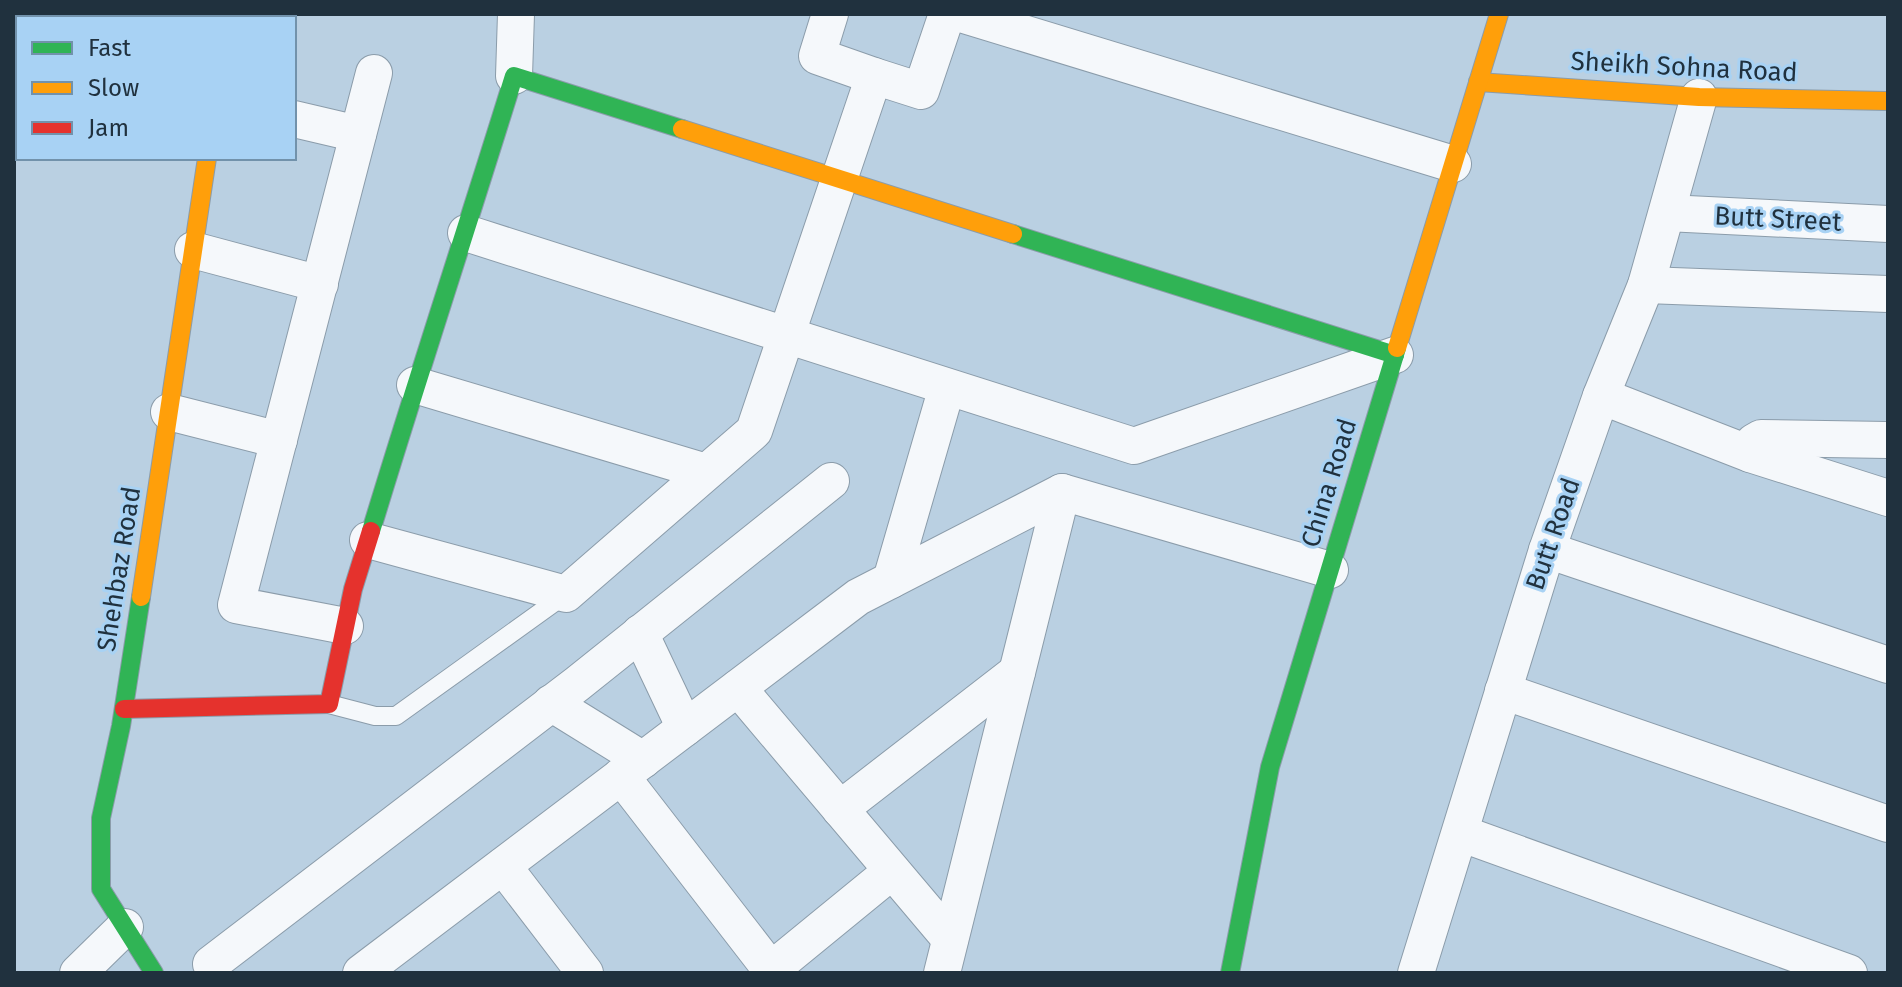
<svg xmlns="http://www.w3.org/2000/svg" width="1902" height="987" viewBox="0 0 1902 987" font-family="'Fira Sans',sans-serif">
<rect width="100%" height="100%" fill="#bad0e2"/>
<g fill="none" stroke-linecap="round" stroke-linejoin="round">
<g stroke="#8b9caa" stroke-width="20">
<polyline id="lane" points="329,704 375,716 396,716 566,594"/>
</g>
<g stroke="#8b9caa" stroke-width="38">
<g id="street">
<polyline points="830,14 817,56 874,76"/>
<polyline points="961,14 1453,164"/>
<polyline points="14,62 18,63"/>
<polyline points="514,76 516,14"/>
<polyline points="294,119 358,134"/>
<polyline points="1667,213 1888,224"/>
<polyline points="466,233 1134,446 1395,355"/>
<polyline points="193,250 320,284"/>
<polyline points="1646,285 1888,294"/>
<polyline points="415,385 706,472"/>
<polyline points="1601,396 1750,454 1888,498"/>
<polyline points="169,412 279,440"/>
<polyline points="1750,454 1754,442 1761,438 1888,440"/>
<polyline points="368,540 566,594 754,431 874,76 921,91 947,14"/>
<polyline points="1547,550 1888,665"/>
<polyline points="891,580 947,387"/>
<polyline points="345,626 236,605 374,73"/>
<polyline points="640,633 685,728"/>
<polyline points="738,688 950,939"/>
<polyline points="1503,691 1888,824"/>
<polyline points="551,703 643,760"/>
<polyline points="621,776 771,970 767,973"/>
<polyline points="840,809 1017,672"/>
<polyline points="1460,833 1849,973"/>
<polyline points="503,866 585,973"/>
<polyline points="211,964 577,684 831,481"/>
<polyline points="771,970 892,871"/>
<polyline points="78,973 125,927"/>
<polyline points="361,973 858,597 1062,492 1330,570"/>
<polyline points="942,973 1062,492"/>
<polyline points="1416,973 1547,550 1601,396 1646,285 1699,97"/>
</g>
</g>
<g stroke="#8b9caa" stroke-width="20">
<g id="fast">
<polyline points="228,18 229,14"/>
<polyline points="1013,234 1395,355"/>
<path d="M371,531C417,379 467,228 514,76L682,129"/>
<polyline points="141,597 121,726 101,818 101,889 154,973"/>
<polyline points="1230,973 1270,767 1397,348"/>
</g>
</g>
<g stroke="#8b9caa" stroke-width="20">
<g id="slow">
<polyline points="1478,82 1699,97 1888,101"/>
<polyline points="682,129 1013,234"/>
<polyline points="1397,348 1499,14"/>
<polyline points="141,597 207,158"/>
</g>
</g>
<g stroke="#8b9caa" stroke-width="20">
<polyline id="jam" points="124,709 329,704 353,589 371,531"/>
</g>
<use href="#lane" stroke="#f5f8fb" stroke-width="18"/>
<use href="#street" stroke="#f5f8fb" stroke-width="36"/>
<use href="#fast" stroke="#30b455" stroke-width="18"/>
<use href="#slow" stroke="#ff9f0a" stroke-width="18"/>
<use href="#jam" stroke="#e5322d" stroke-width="18"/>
</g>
<g text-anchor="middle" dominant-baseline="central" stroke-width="6" stroke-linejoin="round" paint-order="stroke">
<g font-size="26" fill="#20313e" stroke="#a8d2f4">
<text transform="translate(1684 67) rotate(3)">Sheikh Sohna Road</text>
<text transform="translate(1778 219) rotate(3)">Butt Street</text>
<text transform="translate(1329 483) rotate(-73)">China Road</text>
<text transform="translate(1553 534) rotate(-71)">Butt Road</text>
<text transform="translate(119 569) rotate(-81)">Shehbaz Road</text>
</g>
</g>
<rect width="1902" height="987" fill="none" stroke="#20313e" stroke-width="32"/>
<rect x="16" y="16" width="280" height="144" fill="#a8d2f4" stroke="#7292ab" stroke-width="2"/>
<rect x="32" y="42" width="40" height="12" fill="#30b455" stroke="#7292ab" stroke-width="2"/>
<text x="88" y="56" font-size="24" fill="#20313e">Fast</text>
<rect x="32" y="82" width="40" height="12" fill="#ff9f0a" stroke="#7292ab" stroke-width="2"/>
<text x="88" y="96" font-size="24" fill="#20313e">Slow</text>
<rect x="32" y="122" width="40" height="12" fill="#e5322d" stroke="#7292ab" stroke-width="2"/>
<text x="88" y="136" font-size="24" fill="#20313e">Jam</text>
</svg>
